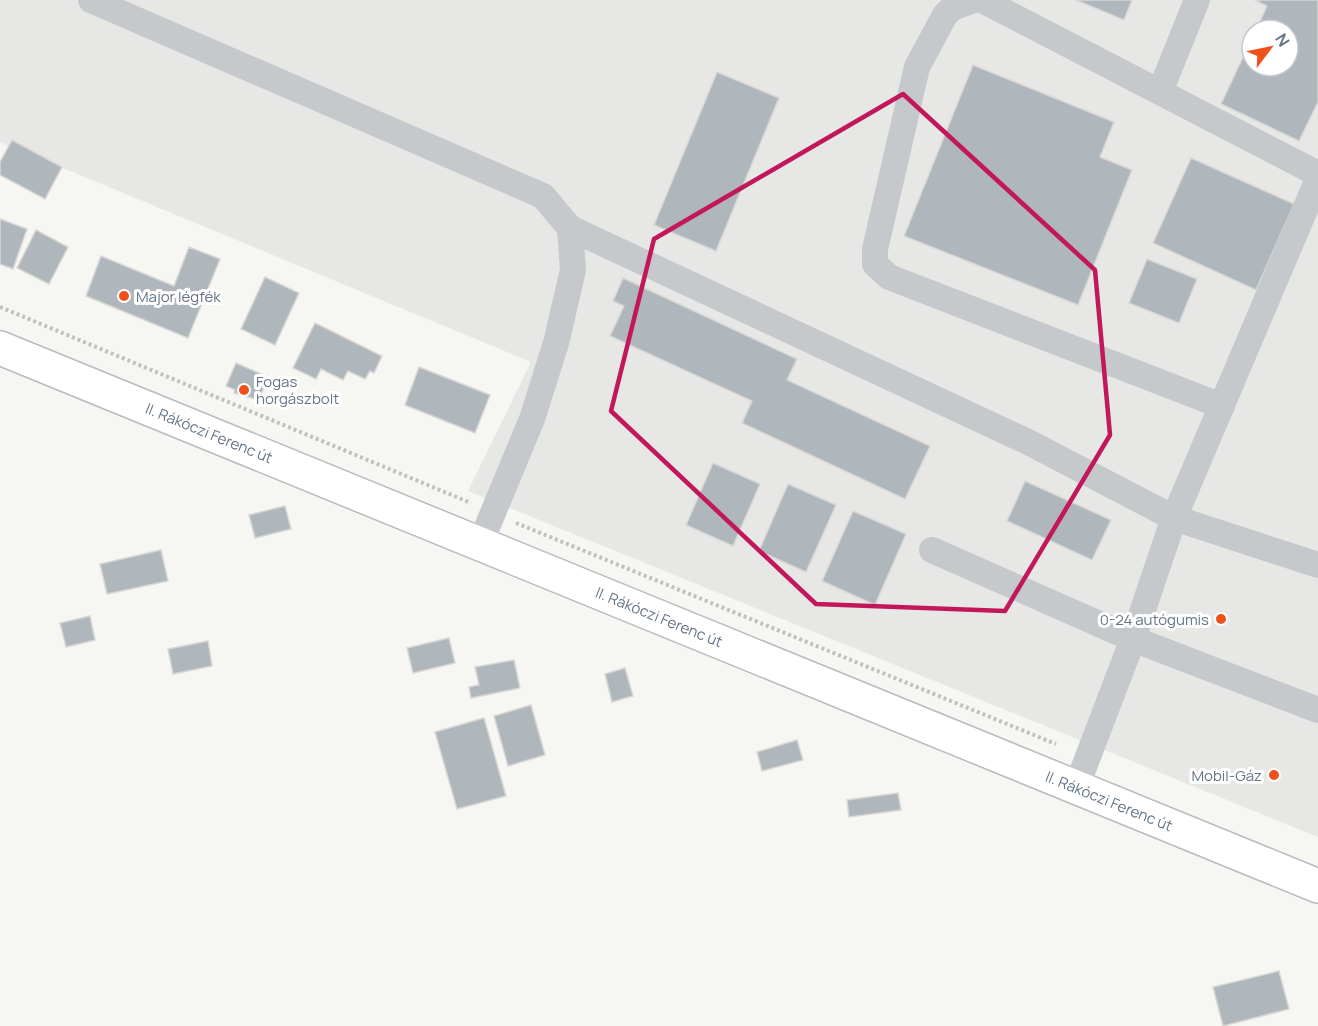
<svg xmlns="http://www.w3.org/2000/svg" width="1318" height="1026" viewBox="0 0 1318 1026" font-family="Manrope,sans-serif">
<rect width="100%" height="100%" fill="#f6f6f2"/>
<path fill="#e7e8e6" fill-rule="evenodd" d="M0,0H1318V837L468,491L531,362L0,142ZM1252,30H1288V66H1252Z"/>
<g fill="#afb6bc" stroke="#d7d7d5" stroke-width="1.5">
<polygon points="1076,0 1132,0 1124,20"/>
<polygon points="1255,0 1318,0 1318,102 1299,141 1221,104 1252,38 1252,66 1288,66 1288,30 1256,30 1267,6"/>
<polygon points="973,65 1114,122 1100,157 1132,170 1078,305 904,236"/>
<polygon points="717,72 779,98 716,251 654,225"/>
<polygon points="12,140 62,167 45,199 0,175 0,162"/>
<polygon points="1191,158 1294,204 1256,290 1153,243"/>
<polygon points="0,219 27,229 13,269 0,264"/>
<polygon points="36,230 68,247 49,284 17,268"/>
<polygon points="189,247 220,259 188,338 86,296 101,256 174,286"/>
<polygon points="1147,259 1197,279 1179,323 1129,303"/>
<polygon points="265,277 299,293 275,345 241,329"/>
<polygon points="623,278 797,359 787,380 930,446 905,499 742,423 752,401 610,336 624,306 613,301"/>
<polygon points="315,323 382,356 374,373 370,371 365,379 348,371 343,380 321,369 316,379 293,368"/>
<polygon points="236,363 268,377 259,400 234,393 235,390 226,386"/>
<polygon points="419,367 490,395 475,433 405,405"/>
<polygon points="713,463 760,484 733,546 686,525"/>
<polygon points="1025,481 1111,520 1092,560 1007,521"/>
<polygon points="788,484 836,505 806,572 759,551"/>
<polygon points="285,506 291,529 255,538 249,515"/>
<polygon points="853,511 906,534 875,605 822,581"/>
<polygon points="161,550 168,581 107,594 100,564"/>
<polygon points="90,616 95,640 66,647 60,623"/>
<polygon points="449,638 455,663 413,673 407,648"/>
<polygon points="208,641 212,666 173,674 168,649"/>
<polygon points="514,660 520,688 471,698 469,687 479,685 475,667"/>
<polygon points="625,668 633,696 612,702 605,674"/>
<polygon points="531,705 545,755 508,766 494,716"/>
<polygon points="484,718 506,796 457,809 435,732"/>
<polygon points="797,740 803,760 762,771 757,752"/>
<polygon points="898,793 901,810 849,817 847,800"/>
<polygon points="1279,971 1289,1009 1223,1026 1213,987"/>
</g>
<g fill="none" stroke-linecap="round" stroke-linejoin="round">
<g stroke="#b8bcc0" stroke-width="36">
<polyline id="major" points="0,348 1318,886"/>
</g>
<g stroke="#bfc1c3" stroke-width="4" stroke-dasharray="3 3" stroke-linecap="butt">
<polyline points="0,307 471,503"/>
<polyline points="516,523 1056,744"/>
</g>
<g stroke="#c5c9cc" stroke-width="26">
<polyline points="91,0 543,196 570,228 573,270 556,343 532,419 480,544"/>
<polyline points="974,0 952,8 945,15 917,67 875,249 875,264 889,277 1222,406"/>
<polyline points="982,0 1318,174"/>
<polyline points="1160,92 1197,0"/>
<polyline points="570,228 1030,443 1174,518 1318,565"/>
<polyline points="932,550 1133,639 1318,710"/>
<polyline points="1076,788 1133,639 1174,518 1318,179"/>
</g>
<use href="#major" stroke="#fff" stroke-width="33"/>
</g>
<path fill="none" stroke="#c2185b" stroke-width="4.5" stroke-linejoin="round" d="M903,94L1095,270L1110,435L1005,611L816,604L611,411L654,239Z"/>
<g fill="#f05019" stroke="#fff" stroke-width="2">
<circle cx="124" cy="296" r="6"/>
<circle cx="244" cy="390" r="6"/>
<circle cx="1221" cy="619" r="6"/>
<circle cx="1274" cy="775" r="6"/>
</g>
<g text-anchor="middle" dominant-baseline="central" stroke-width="6" stroke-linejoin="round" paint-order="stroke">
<g font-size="15" fill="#637586" stroke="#fff" text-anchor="start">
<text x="136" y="296">Major légfék</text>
<text x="256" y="381">Fogas<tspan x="256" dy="17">horgászbolt</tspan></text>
<text x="1209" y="619" text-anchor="end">0-24 autógumis</text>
<text x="1262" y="775" text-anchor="end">Mobil-Gáz</text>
</g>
<g font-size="15" fill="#637586" stroke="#fff">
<text transform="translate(209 433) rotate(22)">II. Rákóczi Ferenc út</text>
<text transform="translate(659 617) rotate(22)">II. Rákóczi Ferenc út</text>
<text transform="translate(1109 801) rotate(22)">II. Rákóczi Ferenc út</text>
</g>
</g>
<g transform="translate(1270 48) rotate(58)"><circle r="28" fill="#ffffff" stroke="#c1c8cf" stroke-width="1.5"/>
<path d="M0-4.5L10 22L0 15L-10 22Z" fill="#f05019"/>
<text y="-9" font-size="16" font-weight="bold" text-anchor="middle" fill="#637586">N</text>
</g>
</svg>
